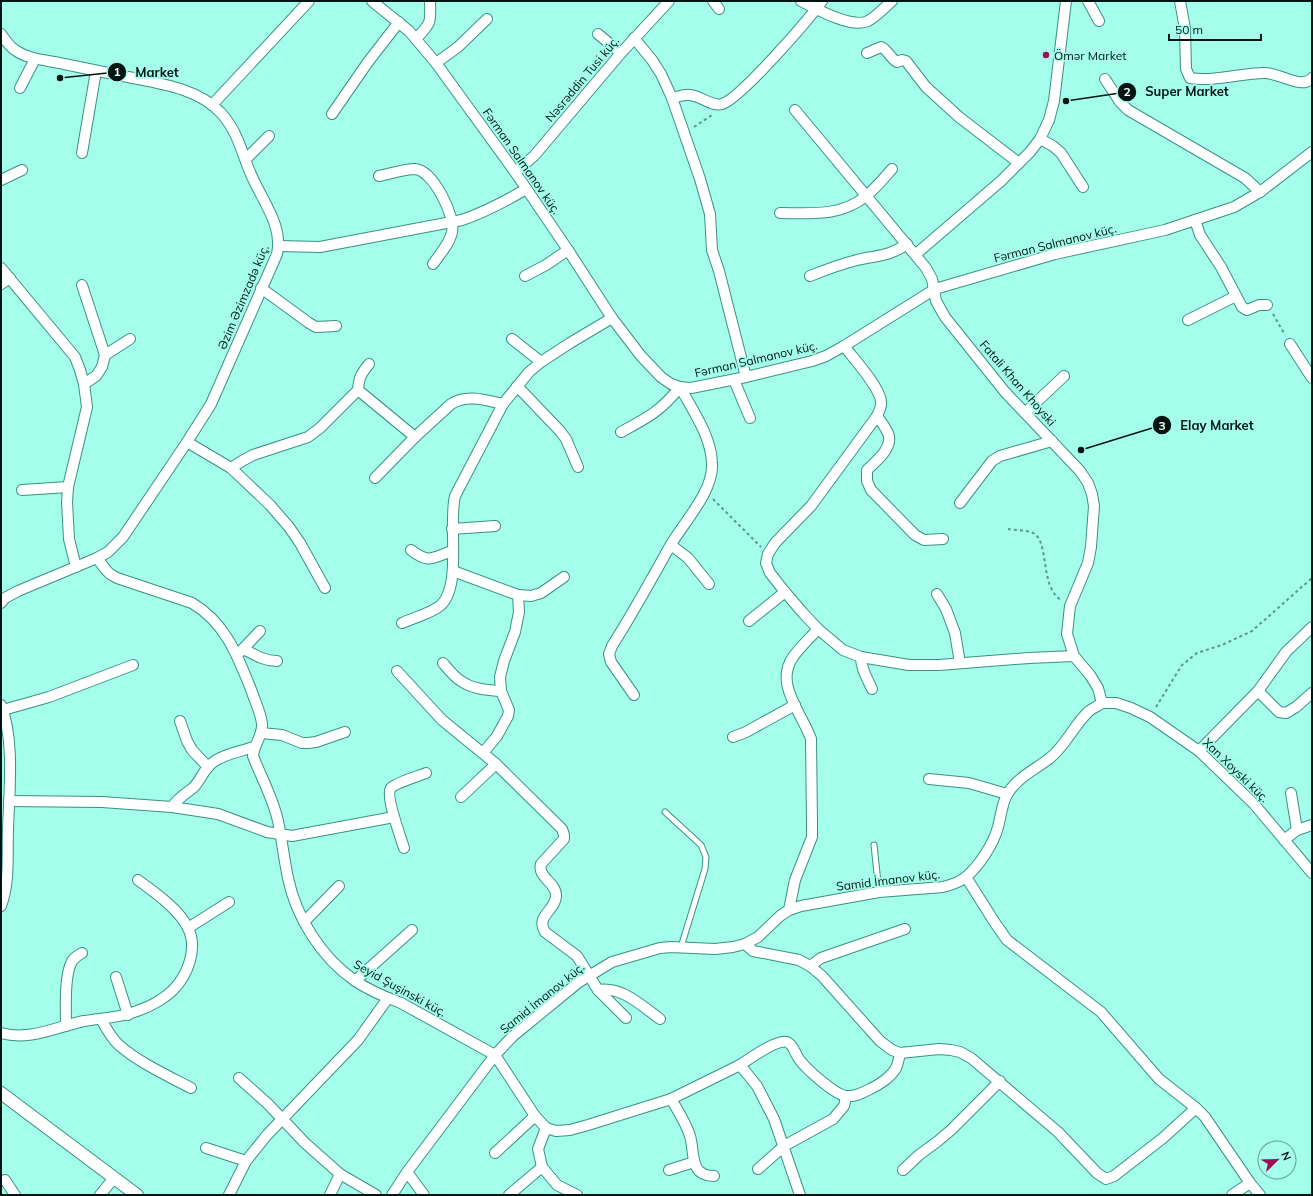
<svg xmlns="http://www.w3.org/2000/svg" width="1313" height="1196" viewBox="0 0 1313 1196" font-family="Mulish,sans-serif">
<rect width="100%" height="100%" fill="#a5fdec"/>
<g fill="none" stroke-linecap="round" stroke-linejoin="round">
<g stroke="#389283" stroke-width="7">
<g id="service">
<polyline points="665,812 701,845 706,857 705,869 681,947"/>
<polyline points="874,845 879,892"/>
</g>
</g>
<g stroke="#389283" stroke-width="12">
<g id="minor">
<polyline points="372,1 409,31 436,63 515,172 568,250 612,318 641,356 661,377 671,384 680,387 691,388 746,377 812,361 826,356 844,346 935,289 1055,254 1165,230 1234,207 1260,192 1312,152"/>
<polyline points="713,1 719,9"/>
<path d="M801,1C816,9 852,29 868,21C877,16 884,8 892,1"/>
<polyline points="1088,1 1099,21"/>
<path d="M1180,1L1185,29L1186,69L1190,78C1215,82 1240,73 1265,73C1280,73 1302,90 1312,78"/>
<path d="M1,34C5,40 9,46 15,50C29,60 47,60 64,64C84,68 104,72 123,76C156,83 197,87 221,113C240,134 242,157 254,181C265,204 283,228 277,254L211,404L187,442L123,537L108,552L97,558L18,591L5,598L1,603"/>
<polyline points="598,34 621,53"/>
<polyline points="634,38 652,60 661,74 672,98 700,179 710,214 712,250 719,271 746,377"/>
<path d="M416,39C431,23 431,23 430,2"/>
<path d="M867,53L881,47C888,50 890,58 897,62L902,60L906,61L926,87L959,117L1019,163"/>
<polyline points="436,63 458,47 487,19"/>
<polyline points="1105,79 1120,102 1128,110 1245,178 1260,192"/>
<polyline points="20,88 35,59"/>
<path d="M672,98C678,97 684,94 690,95C701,96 712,107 722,104C740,99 809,19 822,1"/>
<polyline points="212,105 309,1"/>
<polyline points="795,110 926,268 932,279 936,301 945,317 1005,392 1080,471 1088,483 1092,494 1094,506 1091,547 1088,563 1070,606 1067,634 1074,656 1090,675 1098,688 1102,703"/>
<polyline points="332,114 368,62 399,22"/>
<polyline points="1040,139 1053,146 1061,153 1083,187"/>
<polyline points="82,153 96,71"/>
<polyline points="246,159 269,136"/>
<polyline points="515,172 534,156 621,53 669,1"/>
<path d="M379,176C390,174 404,169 415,169C433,170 456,217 452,232C450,243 440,254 433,264"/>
<polyline points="1,180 22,170"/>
<path d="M780,213C810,213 841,217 866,196C876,188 884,178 892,169"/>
<polyline points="1195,220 1200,235 1221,267 1242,307 1247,310 1259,305 1267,305"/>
<path d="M279,246L320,247L462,220C485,212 506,201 526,189"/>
<polyline points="916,254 1001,181 1030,152 1040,139 1049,120 1054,101 1066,1"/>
<polyline points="1,268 75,357 80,370 84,384 87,407 68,487 67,502 69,539 76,567"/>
<polyline points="525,276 546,265 568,250"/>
<path d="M810,276C825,270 841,264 857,260C878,255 888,257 907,244"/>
<polyline points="1,284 10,278"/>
<polyline points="82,285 105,355 102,367 96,376 84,384"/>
<polyline points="261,288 309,323 316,327 336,326"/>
<polyline points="1188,320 1236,296"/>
<polyline points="512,339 541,362"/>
<polyline points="1290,344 1312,378"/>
<path d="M844,346C854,359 879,386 881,401C882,407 879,411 877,416L811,506L775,543L768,554L766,563L770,573L785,592L803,613L818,629L843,650L861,657L909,665H939L1029,658L1074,656"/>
<polyline points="105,355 130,339"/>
<polyline points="734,380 750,418"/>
<polyline points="517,386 560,431 566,439 578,467"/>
<path d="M358,390C359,377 361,374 369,364"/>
<polyline points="1025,413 1064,376"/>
<path d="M877,416C881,421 885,427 888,433C894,448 876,461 867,470V481L871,490L915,535L924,540L943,539"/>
<path d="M621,432C647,418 661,411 680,387C693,411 711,436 712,463C714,491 684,522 670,546C651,580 633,613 612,646L609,654L611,662L634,695"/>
<polyline points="187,442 231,468 270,505 289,527 300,543 325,588"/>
<path d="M231,468L242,461L253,455L308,437L320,428L358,390L415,437L451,404C467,394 485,400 503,404"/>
<polyline points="375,478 415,437"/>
<polyline points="22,490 68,487"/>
<polyline points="960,503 992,461 1000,456 1052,441"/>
<polyline points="452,529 495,526"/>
<polyline points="671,545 688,558 709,584"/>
<path d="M411,550C429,564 432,558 452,551"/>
<path d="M97,558L106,570L110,574L117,578L192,603C226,623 238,657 252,692C255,702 261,713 262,724C263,735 254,744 253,756C261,777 273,798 278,821C282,840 284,859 288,878C296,917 321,957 354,980C368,990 385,997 401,1003L495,1055L535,1116L546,1128L556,1131L570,1130L588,1125L671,1099L740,1065L757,1086L774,1119L800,1195"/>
<polyline points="453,571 518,595 519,612 515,632 504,661 500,677 501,691 509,710 508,716 497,736 483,753"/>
<polyline points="937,594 946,609 955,633 960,663"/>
<polyline points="518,595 531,596 541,593 564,577"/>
<polyline points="749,621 785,592"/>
<path d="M402,623C413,618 432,613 441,605C462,585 448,524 455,496L503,404L529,372L541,362L570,343L612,318"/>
<path d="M244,649C255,655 264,661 277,661"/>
<polyline points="240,652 260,631"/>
<path d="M861,657C861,669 867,678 872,689"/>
<path d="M443,663C448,669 454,677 461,681C472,689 487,690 501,691"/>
<path d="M397,671L442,720L496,764L562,829L564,835V839L541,864C537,877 557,883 556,896C556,910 535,916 545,932L577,956L598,990C622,986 642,1006 660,1019"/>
<polyline points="1258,691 1279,712 1286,713 1296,707 1312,693"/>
<polyline points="1102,703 1116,703 1131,708 1150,717 1199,751 1254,804 1312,873"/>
<path d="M1,705C15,741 9,792 8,830C7,855 10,882 1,906"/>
<polyline points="3,710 49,697 133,665"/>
<polyline points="180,721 187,741 192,750 208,767"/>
<polyline points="261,733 282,735 302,743 308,743 316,742 345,732"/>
<polyline points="733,737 746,732 795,705"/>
<polyline points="1199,751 1258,691 1286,652 1312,627"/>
<polyline points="929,779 969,783 1007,794"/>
<polyline points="1291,793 1297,830"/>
<polyline points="461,797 496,764"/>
<polyline points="9,801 102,802 172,807 218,814 267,832 292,836 394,817"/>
<path d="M172,807C178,798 185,794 193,788C199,782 202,774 208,767C218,755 239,752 254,747"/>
<polyline points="1284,840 1297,830 1312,825"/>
<path d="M404,848C401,838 385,795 391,788C395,783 419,776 426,773"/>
<polyline points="966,877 995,923 1007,940 1101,1012 1159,1079 1196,1108 1205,1117 1250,1183 1260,1195"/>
<path d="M789,910L795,880L812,837V822L811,739C802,713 774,684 793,657C800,647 810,638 818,629"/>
<polyline points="304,922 339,886"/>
<polyline points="188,928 229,902"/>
<polyline points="745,944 753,951 799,960 810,966 822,976 880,1041 892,1050 900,1053 939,1049 951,1050 960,1052 971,1058 1058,1132 1097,1173 1106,1179 1114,1176 1163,1138 1196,1108"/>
<polyline points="810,966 821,958 905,929"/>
<polyline points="116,977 128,1015"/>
<polyline points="355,981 412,930"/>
<polyline points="598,990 626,1018"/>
<path d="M101,1019C106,1028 111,1038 119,1045C138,1062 168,1076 191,1088"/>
<path d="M66,1026C66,1008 64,976 72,961C75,957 78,955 82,953"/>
<path d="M1,1033C31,1041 55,1027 84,1021C102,1018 120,1018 137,1011C149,1007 164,999 173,990C188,975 198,948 188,928C179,909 154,892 138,880"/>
<path d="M740,1065C749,1059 777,1039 787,1042C794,1045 795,1054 799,1059C805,1068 836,1096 847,1096C855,1097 862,1093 870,1089C879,1085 891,1077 896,1068C898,1064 899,1058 900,1053"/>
<polyline points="239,1078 268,1104 305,1143 340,1174 376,1195"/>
<path d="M671,1099C678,1111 686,1123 690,1136C695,1153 689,1176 714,1176"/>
<polyline points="546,1128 538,1149 542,1167 557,1185 577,1195"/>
<polyline points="206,1148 246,1161"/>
<polyline points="495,1153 535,1116"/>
<polyline points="758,1169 784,1146 833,1119 844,1106 846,1097"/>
<polyline points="669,1170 694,1162"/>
<polyline points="903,1170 919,1155 938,1141 951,1130 1000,1081"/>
<polyline points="407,1172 424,1195"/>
<polyline points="5,1180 15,1195"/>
<polyline points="100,1195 114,1178"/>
<polyline points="229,1195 246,1161 267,1135 358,1040 388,998"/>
<polyline points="330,1195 340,1174"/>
<path d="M392,1195L407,1172L495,1055L513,1036L579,982L612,962L660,948L671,947L715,949L733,947L745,944L758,937L780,916L789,910L801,906L879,892L943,887C951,885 961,882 967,876C979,866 994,843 998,827C1001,816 1002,802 1008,793C1018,777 1036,769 1050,758C1066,745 1074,725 1089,711C1093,708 1098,706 1102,703"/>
<polyline points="509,1195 542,1167"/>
<polyline points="1232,1195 1250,1183"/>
</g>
</g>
<g stroke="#389283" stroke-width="14">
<polyline id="tertiary" points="1,1093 137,1195"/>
</g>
<g stroke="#5d978c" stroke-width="2" stroke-dasharray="3 3" stroke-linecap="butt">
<polyline points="694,127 712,115"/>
<polyline points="1273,314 1285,335"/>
<polyline points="713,499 761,547"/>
<path d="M1008,529C1014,530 1027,530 1033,533C1050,541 1039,586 1061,600"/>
<polyline points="1156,707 1182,665 1197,653 1222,645 1252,631 1312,578"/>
</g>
<use href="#service" stroke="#fff" stroke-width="5"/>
<use href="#minor" stroke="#fff" stroke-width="10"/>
<use href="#tertiary" stroke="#fff" stroke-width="12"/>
</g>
<circle fill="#a00e54" stroke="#a5fdec" stroke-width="1.5" cx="1046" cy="55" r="4"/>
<g text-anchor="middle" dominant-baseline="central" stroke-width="3.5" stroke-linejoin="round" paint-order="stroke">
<g font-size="12" fill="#001511" stroke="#a5fdec" text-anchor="start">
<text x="1054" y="55">Ömər Market</text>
</g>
<g font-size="12" fill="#001511" stroke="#a5fdec">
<text transform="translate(582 79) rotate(-50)">Nəsrəddin Tusi küç.</text>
<text transform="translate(522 161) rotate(55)">Fərman Salmanov küç.</text>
<text transform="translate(1055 243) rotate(-14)">Fərman Salmanov küç.</text>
<text transform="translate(243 297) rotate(-67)">Əzim Əzimzadə küç.</text>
<text transform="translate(756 359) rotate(-13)">Fərman Salmanov küç.</text>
<text transform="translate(1018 383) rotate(49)">Fatali Khan Khoyski</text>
<text transform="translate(1236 770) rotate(44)">Xan Xoyski küç.</text>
<text transform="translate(888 880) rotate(-7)">Samid İmanov küç.</text>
<text transform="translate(400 988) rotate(29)">Seyid Şuşinski küç.</text>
<text transform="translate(542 998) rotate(-39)">Samid İmanov küç.</text>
</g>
</g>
<path fill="none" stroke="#001511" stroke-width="1.5" d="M60 78L117 72M1066 101L1127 92M1081 450L1162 425"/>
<g fill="#001511" stroke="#a5fdec" stroke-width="1.5">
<circle cx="60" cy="78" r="4"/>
<circle cx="1066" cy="101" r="4"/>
<circle cx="1081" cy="450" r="4"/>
<circle cx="117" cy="72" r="10"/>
<circle cx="1127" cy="92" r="10"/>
<circle cx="1162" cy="425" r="10"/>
</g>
<g font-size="12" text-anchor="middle" font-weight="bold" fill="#fff">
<text x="117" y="76">1</text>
<text x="1127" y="96">2</text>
<text x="1162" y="430">3</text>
</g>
<g font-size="13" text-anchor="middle" font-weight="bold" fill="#001511" stroke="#a5fdec" stroke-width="3.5" stroke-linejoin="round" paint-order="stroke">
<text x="157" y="77">Market</text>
<text x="1187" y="96">Super Market</text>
<text x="1217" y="430">Elay Market</text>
</g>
<rect width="1313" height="1196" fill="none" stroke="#001511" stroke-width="4"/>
<g transform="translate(1277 1160) rotate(67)"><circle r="19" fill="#a5fdec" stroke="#63a094"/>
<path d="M0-3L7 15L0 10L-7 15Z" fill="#a00e54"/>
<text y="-6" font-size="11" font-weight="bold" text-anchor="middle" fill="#001511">N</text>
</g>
<path d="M1169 34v6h92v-6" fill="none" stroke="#001511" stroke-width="2"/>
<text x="1175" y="34" font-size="12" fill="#001511" stroke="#a5fdec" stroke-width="3" paint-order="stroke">50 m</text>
</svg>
